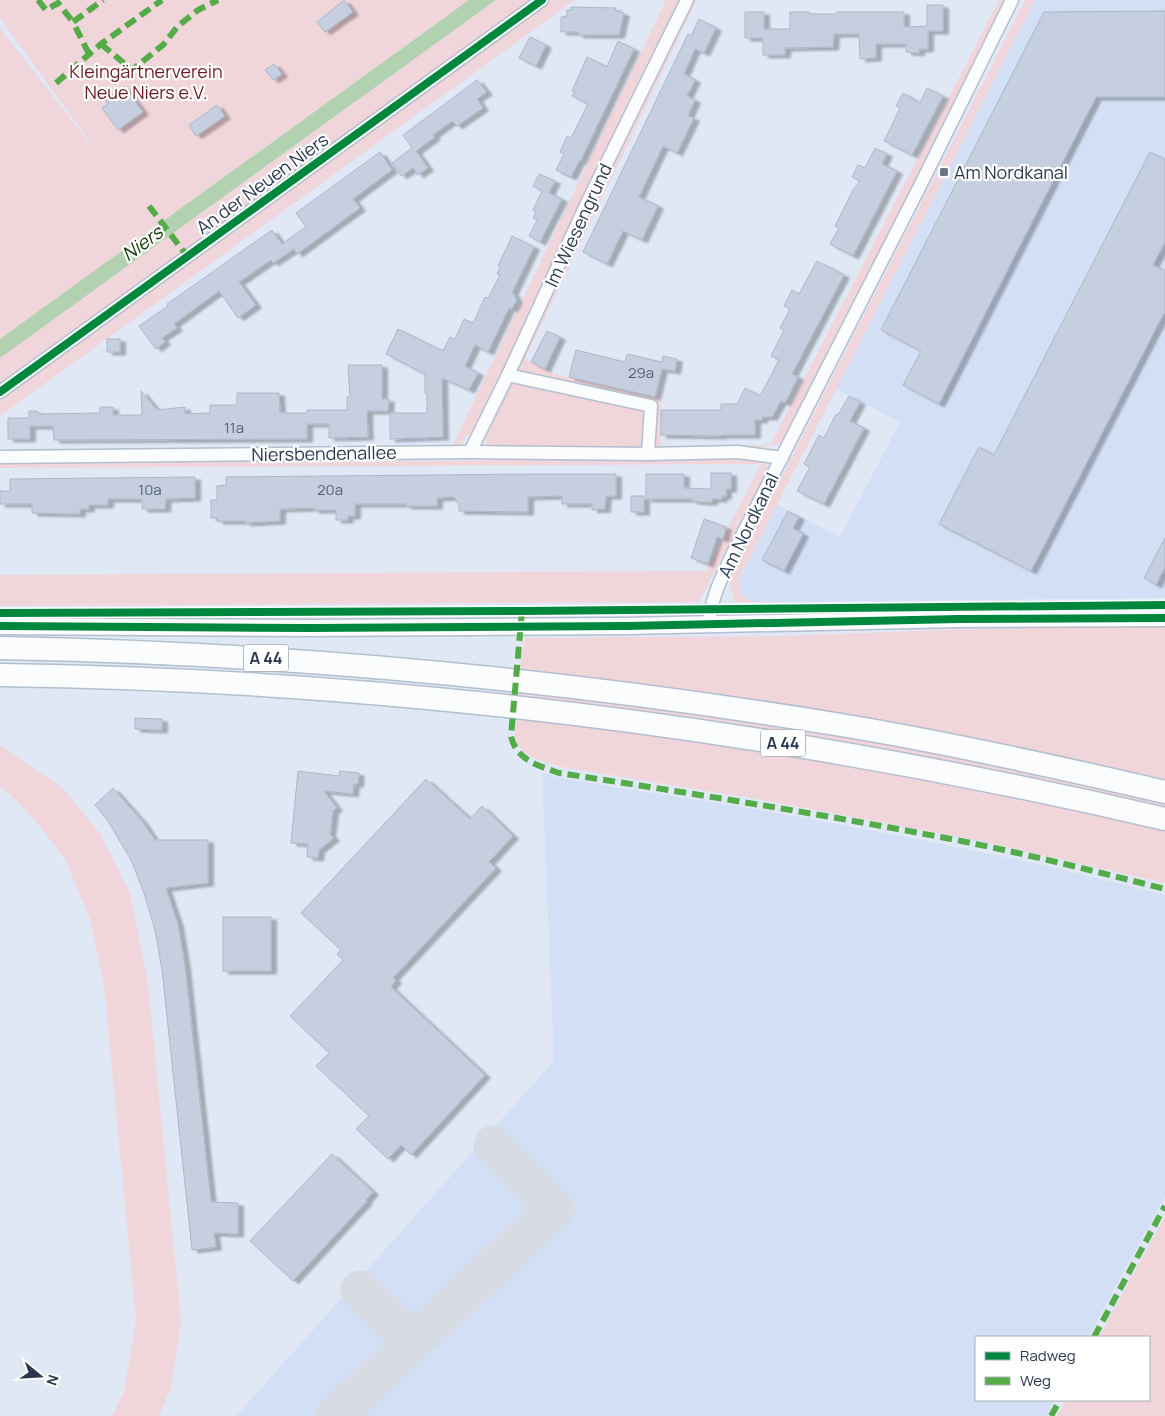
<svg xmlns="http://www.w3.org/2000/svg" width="1165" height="1416" viewBox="0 0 1165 1416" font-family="Manrope,sans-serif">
<defs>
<filter id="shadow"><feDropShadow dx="5.5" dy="3" stdDeviation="1" flood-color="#0004"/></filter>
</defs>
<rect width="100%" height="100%" fill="#e0e8f6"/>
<g fill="#d3dff5">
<polygon points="1035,0 1165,0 1165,598 756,602 742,596 738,582 776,504 840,537 900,422 836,389"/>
<polygon points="542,773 564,779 772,812 937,843 1043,865 1165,895 1165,1196 1088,1337 976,1337 976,1400 1054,1400 1046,1416 236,1416 554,1061"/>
</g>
<g fill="#f0d5db">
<polygon points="0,0 469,0 0,339 0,28 111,171 0,18"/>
<polygon points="496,0 533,0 0,385 0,358"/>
<polygon points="549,0 575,0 0,416 0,398"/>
<polygon points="666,0 678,0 677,7 473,437 468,434 458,447 0,452 0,451 452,447"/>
<polygon points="693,0 697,0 525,359 558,375 661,399 661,446 770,445 999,0 1006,0 1003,9 781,442 769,447 655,447 656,404 520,370 517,366"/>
<polygon points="1025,0 1035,0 738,581 742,596 756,602 735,602 730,586 732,574"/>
<polygon points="524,383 642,411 645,414 644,444 642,447 487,447 485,434 507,388 513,384"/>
<polygon points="759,458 763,459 768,468 699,602 0,606 0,575 706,571 761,464 0,468 0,464"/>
<polygon points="1165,626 1165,883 981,841 768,801 567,768 544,762 527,755 517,744 514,732 521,661 525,638 783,636 971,629"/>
<polygon points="0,745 63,788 101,835 130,893 148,983 181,1321 171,1388 159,1416 112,1416 124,1392 136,1321 104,986 90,919 65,859 35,820 10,794 0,788"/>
<polygon points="1165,1216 1165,1416 1057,1416 1066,1400 1149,1400 1149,1337 1099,1337"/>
</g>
<polygon fill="#b1d1b1" points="469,0 496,0 0,358 0,339"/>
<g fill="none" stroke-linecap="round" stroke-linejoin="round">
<g stroke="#d6dbe4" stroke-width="39">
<polyline points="360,1290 414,1342"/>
<polyline points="335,1416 555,1209 493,1145"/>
</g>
</g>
<g fill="#c6cfe0" stroke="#adb7c8" filter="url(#shadow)">
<polygon points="344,0 353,12 325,32 317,22"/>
<polygon points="927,5 943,5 943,31 928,31 928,49 919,49 919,53 906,52 906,44 876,44 876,58 860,59 859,34 834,34 833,47 785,48 785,55 763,55 763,38 745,38 745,12 764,12 764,29 790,29 790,12 809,12 809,14 837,14 837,12 904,12 904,27 927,26"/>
<polygon points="571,7 616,8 615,11 624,13 619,35 578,35 578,32 561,32 561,17 567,16 567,10 571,10"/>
<polygon points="1165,11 1165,97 1096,97 939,404 903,385 921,351 881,330 1044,12"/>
<polygon points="699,19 716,28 704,53 695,49 684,74 695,80 687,96 695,100 688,116 694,118 677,153 663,146 639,197 658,206 642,240 623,231 607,264 583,252 688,34 691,36"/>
<polygon points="530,37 546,45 536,66 519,58"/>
<polygon points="618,41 634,49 580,162 579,161 571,177 556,170 564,154 560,152 567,136 571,138 588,104 572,96 575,92 572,91 587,57 607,67"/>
<polygon points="274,64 282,74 273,80 265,70"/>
<polygon points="477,80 487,92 477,99 483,108 457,126 452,121 433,135 435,137 416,151 428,168 418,175 413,168 401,176 392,163 412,148 403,135"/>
<polygon points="124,86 143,112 118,130 102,108 108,104 105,100"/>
<polygon points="927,88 943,96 912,155 884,141 900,108 896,106 903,93 920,103"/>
<polygon points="217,105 225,116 196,136 189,125"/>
<polygon points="875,148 887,154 882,164 897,171 853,256 830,244 839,228 835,226 853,190 860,181 852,177 858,165 865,168"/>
<polygon points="380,152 392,170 353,199 360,208 297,254 294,249 273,263 271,260 239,282 256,305 238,318 219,291 174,324 177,328 162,338 165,342 156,349 139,326 168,306 167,304 272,230 282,244 297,233 306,227 296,213"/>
<polygon points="1150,152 1165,160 1165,242 1153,265 1165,271 1165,311 1031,571 939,524 979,447 994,455"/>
<polygon points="539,174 555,181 549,193 562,199 540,242 529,236 537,220 533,218 536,212 533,210 542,191 533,186"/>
<polygon points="512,236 534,247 512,293 515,295 515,297 517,299 512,309 509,308 488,352 475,345 465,366 478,373 469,390 442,378 443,437 390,439 390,413 427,413 427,394 425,393 425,374 386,354 398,329 443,351 450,337 455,339 464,319 473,323 485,297 488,298 500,275 497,274 500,268 498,266"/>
<polygon points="817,261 844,275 792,374 798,377 785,403 781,401 772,417 762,417 762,420 755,420 755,435 721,435 721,436 661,435 661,410 721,410 721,404 737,404 745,388 760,396 779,360 771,356 784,330 780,328 790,309 784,306 792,290 799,294"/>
<polygon points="547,331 560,337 545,369 531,362"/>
<rect x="107" y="339" width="13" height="13"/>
<polygon points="576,350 625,362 627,354 662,362 663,356 677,359 675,371 662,369 655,397 569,377"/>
<polygon points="348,365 382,365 382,399 389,399 388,411 367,411 368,437 329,438 329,424 307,424 307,439 54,440 53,426 30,426 30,439 8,439 8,418 29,418 29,411 37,411 40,414 100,413 100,407 113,407 113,415 142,415 141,391 157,410 185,407 185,414 210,413 210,405 237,405 237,393 279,393 280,413 307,413 307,410 347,410 347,397 350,397"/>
<polygon points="849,396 860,402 850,421 864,428 824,504 797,491 810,467 804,464 819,435 824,438 836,414 838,415"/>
<polygon points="711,473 731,473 731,489 726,489 726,496 722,496 722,499 712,499 712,502 704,502 692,501 692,499 646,499 646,474 684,474 684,488 711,489"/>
<polygon points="533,474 616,474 616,496 606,496 605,509 592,510 592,504 562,504 562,496 528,497 528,512 459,511 459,505 454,497 437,498 437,506 406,506 406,504 355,504 355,516 348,516 348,520 336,520 336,510 314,510 314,508 280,509 280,521 245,523 245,521 218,521 217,518 211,518 211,500 217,500 217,486 226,485 226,477"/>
<polygon points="195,477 195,498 166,499 165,509 142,509 142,499 108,499 108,505 89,505 89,509 80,509 80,514 32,513 32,504 0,504 0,491 10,491 10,479"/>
<rect x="631" y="496" width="13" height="16"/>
<polygon points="788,511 799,517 793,528 803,534 784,571 762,560"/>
<polygon points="704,519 726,527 723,539 717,537 708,564 691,558"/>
<polygon points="1165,538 1165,567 1156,585 1144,578"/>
<polygon points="135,718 162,719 162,730 135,729"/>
<polygon points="298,771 339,776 340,771 359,773 358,784 354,784 353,794 324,791 337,808 333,811 331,828 330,834 334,838 319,850 318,858 307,857 308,844 291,843"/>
<polygon points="426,779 470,819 482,806 513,836 489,862 496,868 393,978 396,980 391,987 485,1075 411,1155 401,1145 388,1159 356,1129 369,1116 316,1066 329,1053 290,1016 343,960 337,954 341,950 301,913"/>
<polygon points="113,788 142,821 155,840 208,840 208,883 166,888 178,924 185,966 211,1202 238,1203 238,1234 214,1233 216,1247 192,1250 162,970 155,930 143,890 131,860 108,821 95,805"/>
<rect x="223" y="917" width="48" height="54"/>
<polygon points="332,1154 373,1192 366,1200 367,1201 293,1281 250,1241"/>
</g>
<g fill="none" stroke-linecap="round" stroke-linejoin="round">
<g stroke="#b3becf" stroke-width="15">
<g id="minor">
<polyline points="508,375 651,406 648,454"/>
<polyline points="0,392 542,0"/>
<polyline points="470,452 508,375 586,205 687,0"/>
<polyline points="0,457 470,452 648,454 738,452 782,458"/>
<path d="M709,625C710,599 723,575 734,551L921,184L1012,0"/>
</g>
</g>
<g stroke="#b3becf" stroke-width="19">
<polyline id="tertiary" points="0,626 310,628 627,626 959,619 1165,618"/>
</g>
<g stroke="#b3becf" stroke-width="25">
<g id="motorway">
<path d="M0,648C282,653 562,679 841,725C950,743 1058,767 1165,792"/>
<path d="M0,675C393,680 783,730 1165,819"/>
</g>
</g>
<use href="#minor" stroke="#fafcfe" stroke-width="12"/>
<use href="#tertiary" stroke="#fafcfe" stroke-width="16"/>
<use href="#motorway" stroke="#fafcfe" stroke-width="22"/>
<g stroke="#53ac48" stroke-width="6" stroke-dasharray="12 6" stroke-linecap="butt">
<polyline points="38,0 46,10 58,3 73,22"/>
<polyline points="101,44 132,70 163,45 178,26 198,10 218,0"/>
<polyline points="89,54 73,22 103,0"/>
<polyline points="56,83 101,44 162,0"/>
<polyline points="149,206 187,256"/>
<path d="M522,611L511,736C516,760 539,766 559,773C690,793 821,814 951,839C1023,853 1094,871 1165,889"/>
<polyline points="1094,1337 1165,1206"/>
<polyline points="1051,1416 1060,1400"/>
</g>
<g stroke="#fff" stroke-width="11">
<g id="cycleway">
<polyline points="0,392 542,0"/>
<polyline points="0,613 522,611 1165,605"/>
<polyline points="0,626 310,628 627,626 959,619 1165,618"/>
</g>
</g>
<use href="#cycleway" stroke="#00873e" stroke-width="8"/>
</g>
<rect fill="#69768a" stroke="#fff" stroke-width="2" x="939" y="167" width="10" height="10" rx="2.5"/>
<g text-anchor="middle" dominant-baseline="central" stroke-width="4.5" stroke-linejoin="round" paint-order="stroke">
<g font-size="15" fill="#536076">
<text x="641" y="372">29a</text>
<text x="234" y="427">11a</text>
<text x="150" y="489">10a</text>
<text x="330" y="489">20a</text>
</g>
<g fill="#fff" stroke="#697484" stroke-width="1">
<rect x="243.5" y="644.5" width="45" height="27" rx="4"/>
<rect x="760.5" y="729.5" width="45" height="27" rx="4"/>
</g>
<g font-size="16" font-weight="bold" fill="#293850">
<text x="266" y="658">A 44</text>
<text x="783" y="743">A 44</text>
</g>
<g font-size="18" fill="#6c1b23" stroke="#fff">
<text x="146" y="71">Kleingärtnerverein<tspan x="146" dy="21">Neue Niers e.V.</tspan></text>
</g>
<g font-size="18" fill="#293850" stroke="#fff" text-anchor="start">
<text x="954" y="172">Am Nordkanal</text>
</g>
<g font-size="18" fill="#293850" stroke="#fff">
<text transform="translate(262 183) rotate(-36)">An der Neuen Niers</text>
<text transform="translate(578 225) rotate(-65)">Im Wiesengrund</text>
<text transform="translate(324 453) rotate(-1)">Niersbendenallee</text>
<text transform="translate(748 525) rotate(-64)">Am Nordkanal</text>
</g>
<g font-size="19" font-style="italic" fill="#19420f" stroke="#fff">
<text transform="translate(142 243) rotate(-36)">Niers</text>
</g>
</g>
<rect x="975" y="1336" width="175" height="65" fill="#ffffff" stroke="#a9afb9"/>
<rect x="985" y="1352" width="25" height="8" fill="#00873e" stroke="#a9afb9"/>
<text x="1020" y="1361" font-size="15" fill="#293850">Radweg</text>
<rect x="985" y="1377" width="25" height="8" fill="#53ac48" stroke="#a9afb9"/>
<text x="1020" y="1386" font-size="15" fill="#293850">Weg</text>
<g transform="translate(40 1376) rotate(108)" stroke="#ffffff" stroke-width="4" paint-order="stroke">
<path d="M0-4L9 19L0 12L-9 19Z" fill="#293850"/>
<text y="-8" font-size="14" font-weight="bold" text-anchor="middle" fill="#293850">N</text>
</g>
</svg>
